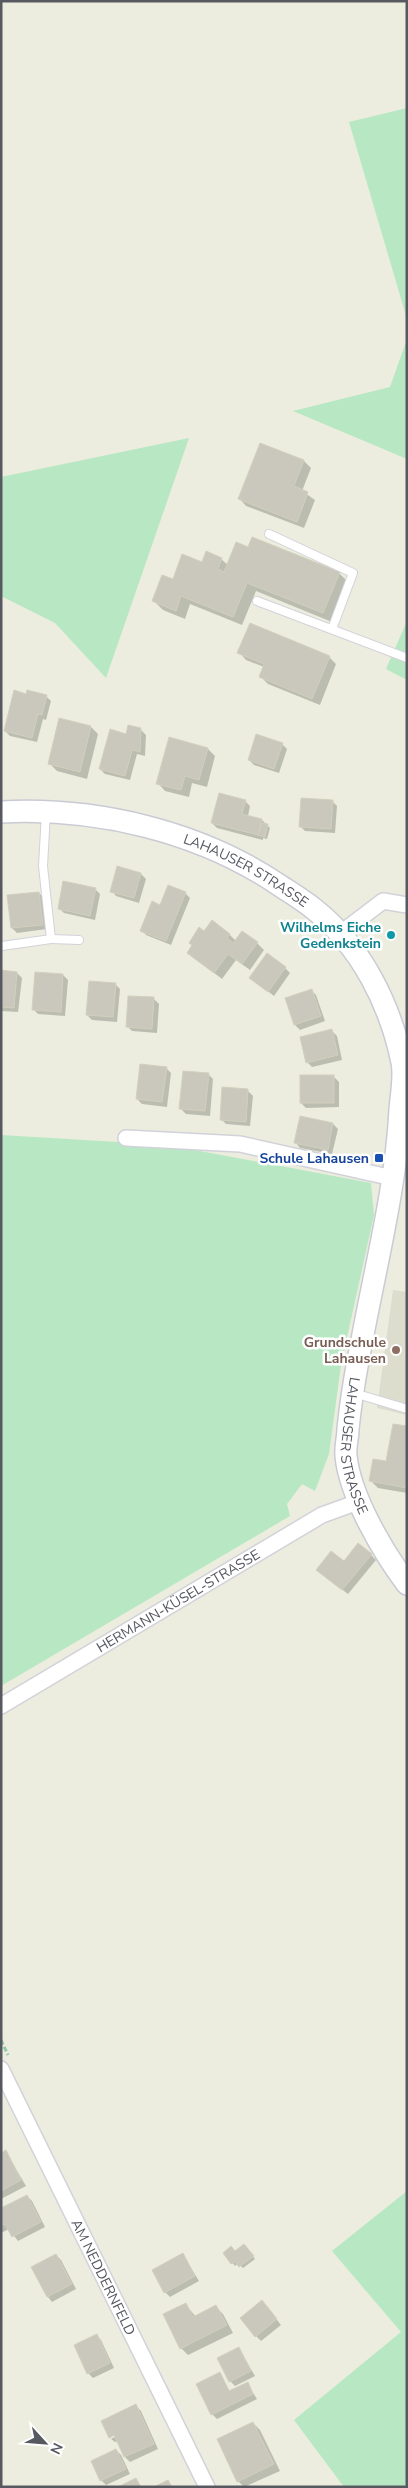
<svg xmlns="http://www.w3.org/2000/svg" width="408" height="2488" viewBox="0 0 408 2488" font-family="'Nunito Sans',sans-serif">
<rect width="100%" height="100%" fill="#ecedde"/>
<polygon fill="#dcddcd" points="393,1290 407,1292 407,1415 377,1408"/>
<g fill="#b7e8c3">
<polygon points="407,108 407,319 349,122"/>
<polygon points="407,339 407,459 293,411 390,387"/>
<polygon points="189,438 106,678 55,623 1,596 1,477"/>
<polygon points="407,621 407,680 386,669"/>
<polygon points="1,1135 168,1145 371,1183 374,1215 341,1365 329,1454 315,1491 302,1484 287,1504 290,1516 1,1686"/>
<polygon points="407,2191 407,2487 344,2487 294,2420 401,2332 332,2251"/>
</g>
<g fill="#0003">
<polygon points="260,444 304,461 311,468 302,491 315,500 304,528 246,506 239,498"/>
<polygon points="249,549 339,573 348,582 332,622 256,591 242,625 190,604 185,619 163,610 154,601 173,581 221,559 228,565"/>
<polygon points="239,652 329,657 336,664 320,705 268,684 260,676 264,667 246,660"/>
<polygon points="27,695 46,696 51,701 46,720 43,719 37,742 10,736 5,731"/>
<polygon points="91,727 98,734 87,779 57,771 50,764"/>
<polygon points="141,730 146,735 145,756 137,754 130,780 105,774 100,769 127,735"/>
<polygon points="282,744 287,749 279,773 254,765 249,760"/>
<polygon points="208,749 215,756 207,787 192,783 189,797 165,791 158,783"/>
<polygon points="245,801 250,806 248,816 262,820 270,828 267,839 263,838 263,840 217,828 212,823"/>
<polygon points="332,801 337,806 335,833 305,831 300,826"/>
<polygon points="118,868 141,874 146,879 139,903 116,896 112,891"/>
<polygon points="95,889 100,894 95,920 64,913 59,908"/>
<polygon points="39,893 44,898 47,929 17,933 12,928"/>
<polygon points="185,893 190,898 171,945 146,935 142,930 161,906"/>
<polygon points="204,933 229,934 236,941 257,943 264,950 250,970 236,960 222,979 188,953"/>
<polygon points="285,968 290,973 274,996 256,982"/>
<polygon points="1,971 17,973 22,978 18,1012 1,1011"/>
<polygon points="63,975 68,980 65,1016 38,1014 33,1009"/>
<polygon points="115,984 120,989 117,1022 92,1020 87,1015"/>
<polygon points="311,990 316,995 325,1021 300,1030 295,1025"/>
<polygon points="154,999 159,1004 157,1033 132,1031 127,1026"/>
<polygon points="332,1031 337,1036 342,1060 312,1067 307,1062"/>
<polygon points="166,1068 171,1073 167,1107 142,1104 137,1099"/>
<polygon points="208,1074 213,1079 210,1116 186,1114 181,1109"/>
<polygon points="334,1077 339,1082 339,1107 306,1108 301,1103"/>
<polygon points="248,1091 253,1096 250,1126 226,1124 221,1119"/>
<polygon points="333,1124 338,1129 332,1154 300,1148 296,1143"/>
<polygon points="407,1427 407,1493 378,1488 371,1481 387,1463"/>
<polygon points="371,1555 376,1560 348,1594 323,1575 344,1562"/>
<polygon points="6,2152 26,2186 1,2199 1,2154"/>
<polygon points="27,2196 32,2201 45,2227 18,2241 9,2229 1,2233 1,2209"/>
<polygon points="246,2248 255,2259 243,2268 238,2263 235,2266 224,2253 235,2252"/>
<polygon points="56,2255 61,2260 76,2289 52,2302 48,2297"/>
<polygon points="183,2255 199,2281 170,2297 165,2292"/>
<polygon points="186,2305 196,2317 216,2307 223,2314 233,2333 188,2355 181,2348"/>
<polygon points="267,2307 281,2325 261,2341 256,2336"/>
<polygon points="96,2335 101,2340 114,2368 93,2378 88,2373"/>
<polygon points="239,2349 255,2376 235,2386 230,2381"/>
<polygon points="219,2374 230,2391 247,2383 257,2399 217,2419 212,2414"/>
<polygon points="136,2406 141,2411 158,2449 130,2462 125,2457 118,2441 115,2442 111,2439 120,2434 119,2432 110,2438 102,2421"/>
<polygon points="253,2423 260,2430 280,2471 244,2487 238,2481"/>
<polygon points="116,2450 121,2455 130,2474 106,2485 101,2480"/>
</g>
<g fill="#cac8bd" stroke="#d2d0bc">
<polygon points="260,443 304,460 294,486 308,492 297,522 238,499"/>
<polygon points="252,537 340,572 323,613 247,583 233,617 181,596 176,611 152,601 162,575 173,579 182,554 202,562 206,551 222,558 218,569 224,572 236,542 248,547"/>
<polygon points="250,623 330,656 312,699 259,677 264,664 237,653"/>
<polygon points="14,690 26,694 27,690 47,695 42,715 38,714 32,738 4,731"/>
<polygon points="59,718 91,726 80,772 48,764"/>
<polygon points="128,725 141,728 140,752 132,750 125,776 99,769 110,729 126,734"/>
<polygon points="256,734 283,743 274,769 248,760"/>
<polygon points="169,737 208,748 199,780 185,776 181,790 156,784"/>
<polygon points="219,793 246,800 242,814 262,819 258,835 211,823"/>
<polygon points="301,798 333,800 331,829 299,827"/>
<polygon points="262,823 268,824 265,837 258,835"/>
<polygon points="117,866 141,873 134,898 110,892"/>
<polygon points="63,881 96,888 90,916 58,909"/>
<polygon points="168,885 186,892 166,941 140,931 152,901 160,905"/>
<polygon points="39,892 43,925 11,928 7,895"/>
<polygon points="212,920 230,934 227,938 233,943 242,931 258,942 242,964 228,954 214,973 187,953 192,945 189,943 199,927 204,931"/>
<polygon points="267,953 286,967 268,992 249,978"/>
<polygon points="1,970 17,972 14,1008 1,1007"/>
<polygon points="35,972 63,974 61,1012 32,1010"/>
<polygon points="89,981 116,983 113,1017 86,1015"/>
<polygon points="312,989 321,1016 294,1025 285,998"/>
<polygon points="128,996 154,997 152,1029 126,1027"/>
<polygon points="332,1029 338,1055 306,1063 300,1037"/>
<polygon points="140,1064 167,1067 162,1102 136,1099"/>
<polygon points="183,1071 209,1073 205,1111 179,1109"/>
<rect x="300" y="1075" width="34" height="28"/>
<polygon points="222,1087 248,1089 246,1122 220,1120"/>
<polygon points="300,1116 333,1123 328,1150 294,1143"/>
<polygon points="393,1424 407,1426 407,1488 369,1481 373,1459 386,1461"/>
<polygon points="358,1543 372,1554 342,1590 316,1570 331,1551 344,1561"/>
<polygon points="6,2150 21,2180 1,2191 1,2153"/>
<polygon points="27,2195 41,2222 12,2237 5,2224 1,2226 1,2208"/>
<polygon points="244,2244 254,2256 239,2267 235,2262 231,2264 223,2253 231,2246 235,2251"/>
<polygon points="183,2253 195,2276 164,2293 152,2270"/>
<polygon points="56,2254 72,2284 47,2297 31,2267"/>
<polygon points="262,2300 277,2319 255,2337 240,2318"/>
<polygon points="186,2303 193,2317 216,2305 227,2325 180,2349 163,2314"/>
<polygon points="97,2334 110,2363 87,2374 74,2345"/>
<polygon points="239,2347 251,2371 229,2382 217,2358"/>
<polygon points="220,2372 229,2391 248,2382 253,2394 211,2415 196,2384"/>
<polygon points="136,2404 154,2444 124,2457 114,2435 109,2438 101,2421"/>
<polygon points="253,2422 274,2464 237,2482 217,2439"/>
<polygon points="116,2449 126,2469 100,2481 91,2461"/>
<polygon points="136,2478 141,2487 118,2487"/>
<polygon points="168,2480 172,2487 154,2487"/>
</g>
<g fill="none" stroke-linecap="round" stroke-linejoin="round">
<g stroke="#d2d2da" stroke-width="10">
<g id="lane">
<polyline points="269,534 353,573 332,629"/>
<polyline points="257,601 407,658"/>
<polyline points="51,939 79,940"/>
<polyline points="2,946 51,939 43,866 46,813"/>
<polyline points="354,1393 407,1409"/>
</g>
</g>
<g stroke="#d2d2da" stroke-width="18">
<g id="street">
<polyline points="341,933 383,901 407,905"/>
<polyline points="126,1138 240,1144 393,1178"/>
<path id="s1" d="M1,1706L322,1515L358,1502"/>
<path id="s2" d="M1,2069L207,2487"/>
</g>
</g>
<g stroke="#c9cbd4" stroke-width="24">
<g id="secondary">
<path id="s3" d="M1,812C96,807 199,831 279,885C291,893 303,900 314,909C361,946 390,1004 402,1062C405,1077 401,1095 400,1110C396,1187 376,1264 362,1340C356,1370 351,1399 348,1429C348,1437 345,1447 346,1456C350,1496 383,1552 407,1584"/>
</g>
</g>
<polyline stroke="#90c9ae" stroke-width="3" stroke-dasharray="5 2.5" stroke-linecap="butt" points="1,2040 8,2055"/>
<use href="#lane" stroke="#fff" stroke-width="8"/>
<use href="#street" stroke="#fff" stroke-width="15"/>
<use href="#secondary" stroke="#fff" stroke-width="21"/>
</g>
<circle fill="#0f9aa8" stroke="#fff" stroke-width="2" cx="391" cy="935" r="5"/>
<rect fill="#1a4fb4" stroke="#fff" stroke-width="2" x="374" y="1153" width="10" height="10" rx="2.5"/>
<circle fill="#8d6e63" stroke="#fff" stroke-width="2" cx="396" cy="1350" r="5"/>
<g text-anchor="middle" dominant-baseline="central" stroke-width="5" stroke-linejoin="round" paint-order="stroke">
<g font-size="14" fill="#575961" stroke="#fff">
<text stroke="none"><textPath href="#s3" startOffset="256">LAHAUSER STRASSE</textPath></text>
<text stroke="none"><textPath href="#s3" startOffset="904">LAHAUSER STRASSE</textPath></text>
<text stroke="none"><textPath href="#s1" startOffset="206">HERMANN-KÜSEL-STRASSE</textPath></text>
<text stroke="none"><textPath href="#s2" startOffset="232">AM NEDDERNFELD</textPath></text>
</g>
<g font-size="14" font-weight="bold" fill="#0d838f" stroke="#fff" text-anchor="end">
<text x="381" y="927">Wilhelms Eiche<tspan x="381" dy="16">Gedenkstein</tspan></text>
</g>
<g font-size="14" font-weight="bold" fill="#164399" stroke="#fff" text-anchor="end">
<text x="369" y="1158">Schule Lahausen</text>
</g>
<g font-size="14" font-weight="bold" fill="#785e54" stroke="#fff" text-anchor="end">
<text x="386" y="1342">Grundschule<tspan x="386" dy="16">Lahausen</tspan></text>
</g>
</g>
<rect width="408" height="2488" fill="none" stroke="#575961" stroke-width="5"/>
<g transform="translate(45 2443) rotate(116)" stroke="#ffffff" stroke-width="4" paint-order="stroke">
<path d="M0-4L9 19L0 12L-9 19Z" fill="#575961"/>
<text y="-8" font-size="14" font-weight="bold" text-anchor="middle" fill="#575961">N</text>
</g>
</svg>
